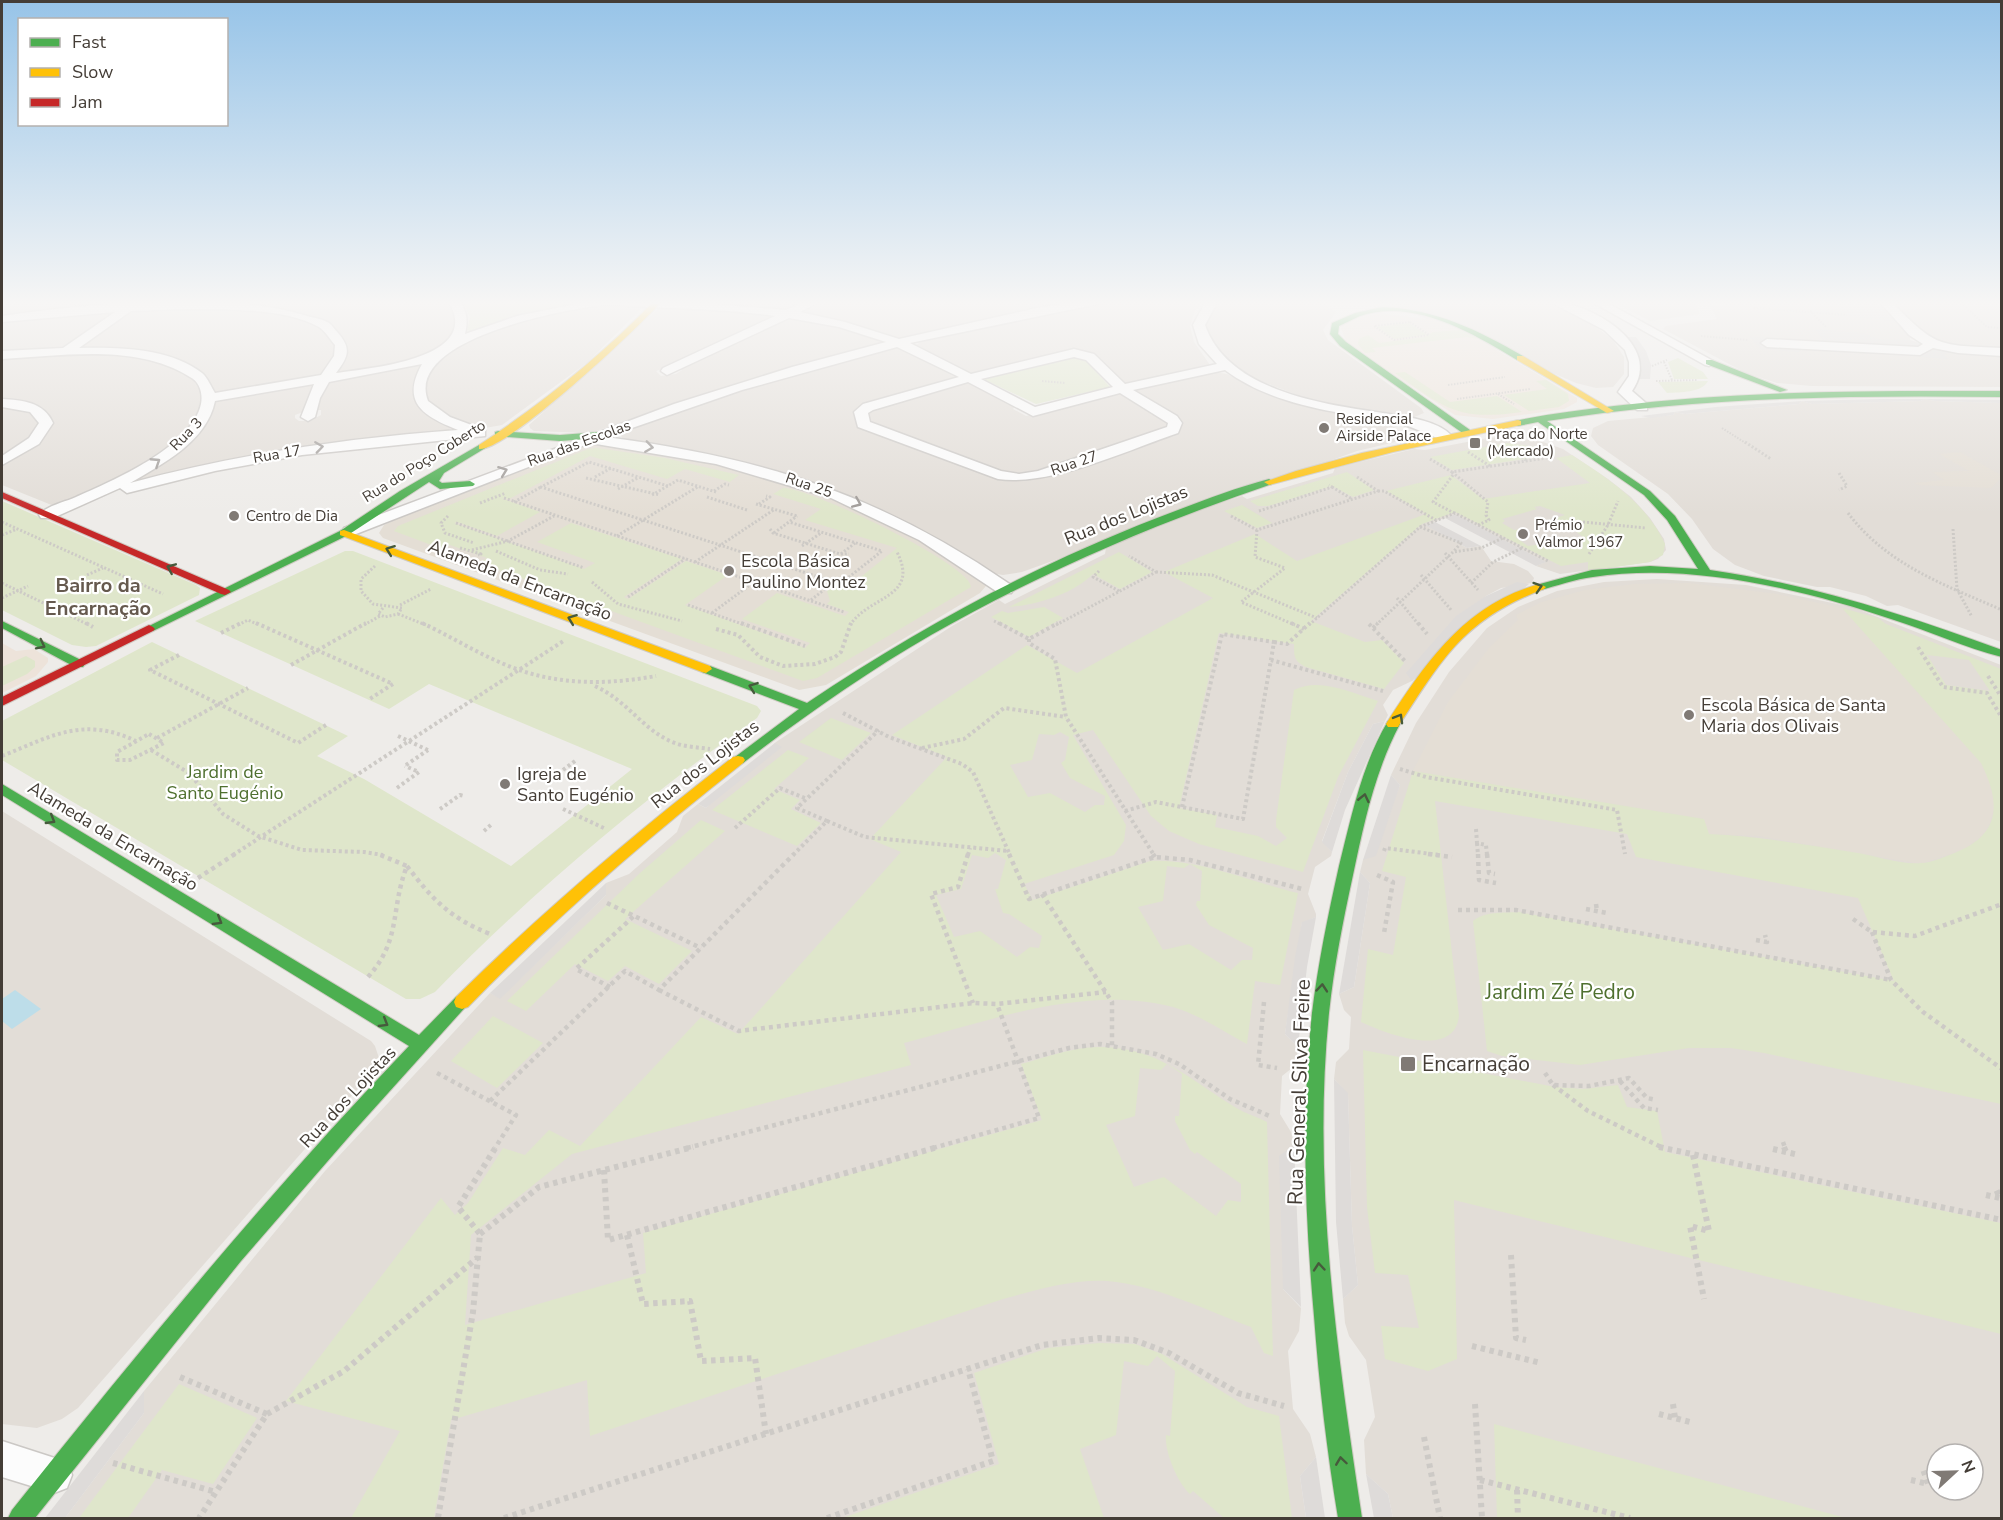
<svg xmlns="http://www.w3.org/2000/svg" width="2003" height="1520" viewBox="0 0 2003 1520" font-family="'Nunito Sans',sans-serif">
<rect width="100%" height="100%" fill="#eeece9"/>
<g fill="#e2ddd7" fill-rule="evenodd">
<polygon points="2,301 135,301 129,304 2,318"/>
<polygon points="141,301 450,301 455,307 456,331 444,346 406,362 339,374 335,372 346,349 342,337 331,326 311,317 282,311 139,303"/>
<polygon points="673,301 811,301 784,311"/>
<polygon points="820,301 1083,301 898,339 796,311"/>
<polygon points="1114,301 1204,301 1195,310 1190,326 1194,342 1210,365 1131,384 1121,384 1093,356 968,374 915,346 923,340 967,330"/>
<polygon points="1220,301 1321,301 1336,312 1323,330 1328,340 1421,408 1424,413 1412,418 1353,410 1305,398 1248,376 1223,359 1204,325"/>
<polygon points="1384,301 1543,301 1592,324 1613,340 1624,357 1624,374 1613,387 1596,388 1576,383"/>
<polygon points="1611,301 1694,301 1700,314 1650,321"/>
<polygon points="1724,301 1878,301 1910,337 1910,340 1948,352 2001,355 2001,387 1812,386 1777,383 1746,373 1663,329 1666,326 1717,319 1709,304 1727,306"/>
<polygon points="1893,301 2001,301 2001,349 1938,342 1926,336"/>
<polygon points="631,304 643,307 588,362 502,425 479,429 458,423 427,403 423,378 428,370 455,346 517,321 573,309"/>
<polygon points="674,304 776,315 672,366 656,371 661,376 676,374 682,370 680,368 782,317 837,325 882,342 709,393 590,433 534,431 530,428 529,425 659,308"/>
<polygon points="183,307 260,311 305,319 330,333 338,351 323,375 214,394 172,360 77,349 126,311"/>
<polygon points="119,310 65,348 2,353 2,320"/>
<polygon points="900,348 957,377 865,406 862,428 1002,478 1035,478 1177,431 1131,390 1209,371 1227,374 1271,395 1316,409 1389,423 1408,439 1357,451 1022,572 1003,575 990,573 944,543 880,510 813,483 625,441 621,436 623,431 733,393 889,349"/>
<polygon points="112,353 150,359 188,373 202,386 202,412 176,444 122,479 54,506 2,485 2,463 44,436 51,422 45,411 37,407 2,401 2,356"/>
<polygon points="420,364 423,365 415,379 415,396 452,427 446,432 390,437 142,480 137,478 169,456 215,401 313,383 303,412 295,415 295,418 299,421 310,421 321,415 321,410 314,410 328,381"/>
<polygon points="965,381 1015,406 1013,409 1026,416 1120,393 1165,417 1171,426 1037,473 1012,476 872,427 864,412"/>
<polygon points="1924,399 1935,401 2001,403 2001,642 1898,605 1887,606 1866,596 1830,587 1817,587 1764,576 1735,565 1713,549 1692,519 1668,494 1598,445 1591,436 1593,428 1608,421 1673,415 1675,412 1685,414 1799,404 1802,401 1812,404 1921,401"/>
<polygon points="2,405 28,410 40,418 40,430 15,452 2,459"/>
<polygon points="1509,437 1543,442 1563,449 1608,479 1631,497 1650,518 1664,539 1666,550 1658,559 1650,562 1560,574 1536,566 1545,562 1455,514 1426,525 1467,548 1481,546 1491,561 1514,564 1528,571 1534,578 1532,583 1501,588 1486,596 1412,681 1393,690 1383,705 1388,715 1385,721 1373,724 1348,772 1322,841 1332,852 1331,856 1315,867 1308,894 1316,914 1316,917 1302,923 1285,1034 1298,1047 1297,1056 1292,1068 1282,1076 1280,1114 1291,1132 1294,1145 1283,1289 1301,1308 1299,1331 1288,1351 1293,1409 1310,1434 1316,1457 1300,1476 1306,1518 65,1518 144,1413 144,1391 325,1171 490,993 500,998 606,895 606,883 629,874 677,832 683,816 698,804 706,808 776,742 952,626 999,600 1005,604 1105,554 1106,548 1214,505 1242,496 1247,499 1333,473 1335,468 1414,449 1425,450 1488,438"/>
<path d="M1657,579L1746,585L1852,607L2001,665V1518H1393L1388,1494L1366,1474L1364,1440L1375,1417L1366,1360L1349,1336L1345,1323L1343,1299L1358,1285L1352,1226L1348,1094L1334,1079L1336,1062L1349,1049L1351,1017L1344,1010L1339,994L1354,987L1370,883L1360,872L1363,860L1390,810L1400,785L1391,775L1416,723L1449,672L1487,628L1518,607L1557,591L1604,582ZM1937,1454H1973V1490H1937Z"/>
<polygon points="2,811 371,1041 375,1046 379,1058 375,1069 78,1408 62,1419 37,1428 2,1424"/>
</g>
<g fill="#ede3da">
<polygon points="1378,313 1450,322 1577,398 1577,402 1564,409 1493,419 1455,415 1347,344 1340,326 1344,322"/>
<polygon points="2,643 16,651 34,649 48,658 48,662 36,676 2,693"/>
</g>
<g fill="#e4ded5">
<polygon points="591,443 700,458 807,486 890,521 986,583 986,586 980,593 826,685 799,690 383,538 379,533 384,525 418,509"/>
<polygon points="1960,452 2001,475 2001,478 1991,488 1919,485 1914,483 1944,480 1932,472 1969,471 1939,454"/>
<polygon points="1689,583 1777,594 1842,608 1981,763 1993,787 1995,806 1990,823 1982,836 1965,849 1921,864 1758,836 1709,834 1703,819 1413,771 1448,702 1489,648 1518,620 1516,615 1542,602 1585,590 1634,584"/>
</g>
<g fill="#dfe6cb" fill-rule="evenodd">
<polygon points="462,301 537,301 573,304 470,331 467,330 470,317"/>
<polygon points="1409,323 1427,335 1394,339 1377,327"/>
<polygon points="1461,330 1478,339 1467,337 1372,348 1376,352 1365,353 1358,344 1359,339 1368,335 1379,343 1425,337 1433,332"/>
<polygon points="1077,357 1085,360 1110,387 1036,404 981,378 1060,358"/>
<polygon points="1678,358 1703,372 1708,379 1674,379 1668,362"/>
<path d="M1405,372L1450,402L1497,396L1522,412C1457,421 1446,409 1395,373Z"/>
<polygon points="1546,380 1568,394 1569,401 1559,407 1529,411 1504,395 1547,389 1536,381"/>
<path d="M1708,381C1702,393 1680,392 1667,393L1658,382Z"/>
<polygon points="1507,443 1536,447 1557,454 1452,470 1430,457"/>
<path d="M597,448L665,458L739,475L730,482L685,469L667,479L590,456L509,499L501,498L540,512L497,536L457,522L454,523L584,569L595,563L537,542L571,523L682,559L624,597L628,599L686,561L728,575L685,605L805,648L810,643L742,619L777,593L845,616L849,612L827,604L830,601L827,591L837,583L857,580L897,548L805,520L821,509L773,494L783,488C809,487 973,566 971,587L817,678L803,681L480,563L487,558L450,545L442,549L394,531L398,526L588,449Z"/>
<path d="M1572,455C1609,479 1646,503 1665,544L1663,555L1650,562L1588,571V562L1561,566L1455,512L1422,524L1311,621L1365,642L1382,640L1404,663L1384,689L1306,667C1294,661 1294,657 1294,644L1219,633L1179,808L1217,815L1215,827L1258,836L1276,846L1287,838L1276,827V820L1294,690C1320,677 1351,693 1378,701L1338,777L1303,872L1199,844L1169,831L1151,816L1093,730L1073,735L1126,825L1124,841L1114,855L1024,884L1033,900L1150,861C1197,858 1251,882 1298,893L1280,985L1255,981L1247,1044C1224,1032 1198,1014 1173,1007C1084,984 990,1021 904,1043L911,1065L572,1154L471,1235L465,1325L646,1273L643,1233L1042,1120L1021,1064C1047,1057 1075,1046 1102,1047C1157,1048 1187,1077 1230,1104C1241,1112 1255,1116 1267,1122L1273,1356L1264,1353L1251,1327C1205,1310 1157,1285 1107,1281C1073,1279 1036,1290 1003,1299L590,1436L587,1380L451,1420L434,1518H351L400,1431L286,1401L441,1198L455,1215L468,1203L503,1148L525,1155L549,1130L580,1146L701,1017L738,1034L901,852L870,839L947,757L892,735L1027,645L1077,673L1213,598L1164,572L1255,534L1297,561L1426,514L1386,491L1451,475L1483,499L1590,483L1556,458ZM1540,506L1565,515L1553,519L1562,526L1568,525L1584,538L1528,546L1515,537L1528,532L1522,529L1514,530L1502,523L1505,521L1502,519L1537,509L1534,507ZM1060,732L1069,737L1065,760L1061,763L1070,778L1105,796L1104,805H1095L1085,812L1050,793L1028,797L1010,765L1032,760L1039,734L1054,735ZM995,853L1006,860L998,889H995L1003,913L1009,914L1042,936L1039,948L1030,947L1017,957L980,931L954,937L936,895L961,889L972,855L988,858ZM1190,864L1202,871L1200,901H1197L1196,905L1209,925L1253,948L1252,960H1242L1231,970L1189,944L1163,950L1138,907L1163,901L1167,866L1184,868ZM1167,1064L1182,1074L1179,1116H1175V1121L1190,1150L1195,1154L1197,1152L1241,1184V1202L1228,1200L1216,1216L1164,1177L1134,1187L1106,1125L1135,1116L1140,1068L1161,1070Z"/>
<polygon points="1347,472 1374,490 1353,497 1332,486 1268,506 1258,506 1250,501"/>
<polygon points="2,501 196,585 200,588 199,595 96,646 86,647 72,645 2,610"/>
<polygon points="1242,505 1272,523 1257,528 1224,511"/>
<path d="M345,551H353L757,706L761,711L757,718C643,799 533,891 435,992L420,999H406L2,760V721L152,642L348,736L317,756L364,779L511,866L632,769L429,684L389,709L195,621Z"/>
<path d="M1119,552L1152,572L1120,589L1093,574C1073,594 1037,605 1009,607Z"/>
<polygon points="1044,607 1063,618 1029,637 991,617 1002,611 1008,613"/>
<path d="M1842,608L1878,618L1886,624L2001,669V1104L1764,1053L1731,1048H1689L1580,1065L1502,1056L1487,1051L1473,921C1485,911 1504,913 1519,912L1894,981L1858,898L1636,857L1627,834L1435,801L1459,1016C1454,1060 1387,1034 1361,1022L1368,949L1393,955L1406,877L1382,871L1413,771L1704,819L1709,834C1760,836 1808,845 1858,853C1877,856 1902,865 1921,863C1931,863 1943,857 1952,854C2000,836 2002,805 1981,763ZM1927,655L1969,660L1990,691L1946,685Z"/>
<polygon points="26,656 35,661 35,667 27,674 2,686 2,667"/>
<polygon points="831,718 871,733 842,760 799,742"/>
<polygon points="788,750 809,758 774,789 800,800 791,809 821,823 797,846 712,810"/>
<polygon points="701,820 725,831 625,919 692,951 659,984 625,966 608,981 575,964 526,1011 507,1001 640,873"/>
<polygon points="493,1016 543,1043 497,1088 451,1061"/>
<polygon points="1363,1050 1555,1087 1583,1089 1618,1085 1627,1107 1657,1111 1665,1152 2001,1223 2001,1334 1454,1200 1457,1359 1428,1371 1385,1359 1381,1326 1419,1328 1408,1275 1375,1273 1367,1207"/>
<path d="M1099,1343L1135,1344L1162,1354L1247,1407L1279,1416L1292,1518H1224L1193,1491L1190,1494C1178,1484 1164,1451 1166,1435L1170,1436L1175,1371L1157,1356L1148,1366L1124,1361L1116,1435L1080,1449L1104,1518H842L999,1464L974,1373L1048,1348Z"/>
<polygon points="179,1384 257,1418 213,1484 162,1470 128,1518 79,1518"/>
<polygon points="1494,1424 1846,1518 1497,1518"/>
</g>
<g fill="#dedbd9">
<polygon points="1836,301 1878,301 1899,324 1889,321 1850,317"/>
<polygon points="1815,329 1863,333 1879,339 1909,340 1948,352 1945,355 1948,359 1800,347 1801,351 1799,352 1760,349 1749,336 1827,345"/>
<polygon points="1624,337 1636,337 1646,351 1651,365 1650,379 1639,379 1642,366 1639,357"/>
<polygon points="1880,399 1927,399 2002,400 2001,403 1935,401 1924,399 1921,401 1812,404 1802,401 1799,404 1685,414 1675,412 1673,415 1651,418 1641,416 1657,414 1716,407 1743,405 1802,401"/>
<polygon points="1455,514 1546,562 1536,566 1445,518"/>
<polygon points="1435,522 1481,546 1467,548 1425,525"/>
<polygon points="1517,582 1529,584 1412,681 1406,673 1456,616 1486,596"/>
<polygon points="1385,721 1345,810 1332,852 1322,842 1348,772 1373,724"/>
<polygon points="775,743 782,747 706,808 698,804"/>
<polygon points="1391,775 1400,785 1376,856 1363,860"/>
<polygon points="1360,872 1370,883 1354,987 1339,994"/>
<polygon points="606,883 606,895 500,999 490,993"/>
<polygon points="1316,917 1307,967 1298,1047 1285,1034 1295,957 1302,922"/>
<polygon points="1334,1079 1348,1093 1352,1226 1358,1285 1343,1299 1336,1222"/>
<polygon points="1294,1145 1301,1307 1283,1289 1279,1156"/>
<polygon points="144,1391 144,1413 65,1518 45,1518"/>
<polygon points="1316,1457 1325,1518 1306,1518 1300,1476"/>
<polygon points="1366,1474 1388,1494 1393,1518 1374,1518"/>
</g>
<polygon fill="#bddde9" points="15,990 41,1009 12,1029 2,1021 2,999"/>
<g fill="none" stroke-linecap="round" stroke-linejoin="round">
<g stroke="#cbc8c5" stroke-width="3">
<g id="street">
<path d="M448,301H460C467,312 468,321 465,334L517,316L576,304L571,301L691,302L786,310L806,301H821L800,312L845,322L899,339L1037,308L1079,301H1104L1098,304L910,343L971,374L1074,349L1094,354L1125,384L1217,364L1199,344L1193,325L1206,301H1218L1205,325C1228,391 1322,404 1383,413C1403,416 1438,420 1452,436L1445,440C1430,437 1417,428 1401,424C1342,412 1276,408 1225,370L1133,390L1177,416L1182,423L1178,433C1128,450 1049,487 998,479L858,427L854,412L863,404L959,377L897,347L742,390L606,437C764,458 879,494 1011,585L1014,589L1011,593H999L919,540L831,498L716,464L590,443L356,534H344L342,531L344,528L674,404L792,367L886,342L839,327L789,318L667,375L661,371L663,368L775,316C734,310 693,309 652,307C636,307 617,304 602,305C563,310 404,339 428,401L450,417L485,430V436L302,455L215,471L127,493L120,488L53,518H41L39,515C46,506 65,502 76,497C112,481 192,447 201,404C203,394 200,382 190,377C136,343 62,356 2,359V351L63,348L115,312L2,322V316C85,304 228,290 307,316C314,318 323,319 329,323C332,325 335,330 338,333C352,349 348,357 336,373C369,368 485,359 448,301ZM185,309C224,310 285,307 319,327C325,331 330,339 335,345L334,356L321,375L215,393C211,387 208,378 202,373C170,348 118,347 79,348L131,311ZM1074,357L1086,360L1113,387L1035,407L981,379ZM422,364C401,402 422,416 458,430C347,438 238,454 130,483C163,464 207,441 215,401L314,384L301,417L308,421L315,417L320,398L329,382ZM968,382L1033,416L1120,393L1168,423L1167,427L1038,471L1019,474L1001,471L870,422L868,413L873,410Z"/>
<path d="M1548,301C1589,301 1665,345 1632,391L1647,404V410H1637L1618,392L1629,376V362L1625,350L1604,330Z"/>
<polygon points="1590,301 1604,301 1715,362 1709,366 1705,365"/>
<path d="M1879,301H1891C1936,348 1938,345 2002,348V356L1958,353L1933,348L1920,355L1767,347L1761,343L1767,339L1918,347L1923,344L1909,335Z"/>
<path d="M2,399C22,400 44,402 53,423L39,444L2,465V456L29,438L39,423L30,412L2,407Z"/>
<polygon points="2,1441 67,1462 72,1475 67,1488 54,1493 2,1477"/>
</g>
</g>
<g stroke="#cfcbc3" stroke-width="2">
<g id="fast">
<path d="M1382,307C1435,309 1478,330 1523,356V360H1517C1472,333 1414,298 1360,316C1353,319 1346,323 1339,326L1338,334L1346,342L1470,430V434H1464L1340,346L1330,334L1332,323L1355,313Z"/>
<polygon points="1706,360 1712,360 1787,390 1780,392 1706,364"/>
<path d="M1942,391H2002V397C1850,395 1697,397 1547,421L1650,491L1675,516L1710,570C1810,584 1906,615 2002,650V657C1965,648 1930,631 1894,620C1802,589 1690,562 1593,577C1575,579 1557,586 1540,590L1534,587L1536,585L1592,570L1650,566L1698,569L1667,520L1644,495L1538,422L1518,426L1515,425V421C1547,414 1581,410 1614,406C1723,393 1832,391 1942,391Z"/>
<polygon points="498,431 560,435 598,432 603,435 598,438 560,441 495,436 495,432"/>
<polygon points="479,445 487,447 444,473 439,481 442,483 470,481 475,484 473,486 440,489 429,482 348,535 153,631 145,631 143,629 340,531 400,491"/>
<path d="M1269,479L1274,482L1272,484C1154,524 1040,573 931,635C865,673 803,717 743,763L738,764L731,760L799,709L702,672L700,669L702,666H710L807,703C917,629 1033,566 1157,518C1194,504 1231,489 1269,479Z"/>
<polygon points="2,621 83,661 85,664 83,667 75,667 2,628"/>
<path d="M1393,720L1400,724C1375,771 1364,823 1353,875C1343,921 1334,966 1329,1013C1312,1181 1337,1352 1362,1518H1338C1327,1452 1319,1384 1314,1316C1305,1216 1301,1114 1312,1013C1318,964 1328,915 1339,866C1351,818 1362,764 1388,721Z"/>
<path d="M2,784L419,1035L456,997L462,995L468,997L470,1002L353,1132L241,1261L35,1518H8L12,1510C139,1351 268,1193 409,1046L2,795Z"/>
</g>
</g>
<g stroke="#cfcbc3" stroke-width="2">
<g id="slow">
<path d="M654,301H662C640,327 506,452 479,449V445C543,403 601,356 654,301Z"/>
<polygon points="1517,356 1523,356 1614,411 1607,413 1517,360"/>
<polygon points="1518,420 1521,421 1521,425 1393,452 1269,485 1264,482 1296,471 1362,453"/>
<polygon points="344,530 710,666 712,669 706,673 702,672 340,535 340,531"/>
<path d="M1540,584L1546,587L1544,589C1464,619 1442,659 1398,727H1388L1386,724C1425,663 1466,603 1540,584Z"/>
<path d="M738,756L743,757L745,760L743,763C646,839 554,919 468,1007L462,1009L456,1007L454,1002L456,997C543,911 636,832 733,757Z"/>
</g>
</g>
<g stroke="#cfcbc3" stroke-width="2">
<g id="jam">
<polygon points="2,492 229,590 231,592 225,595 221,594 2,498"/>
<polygon points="149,625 153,627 155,629 153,631 2,706 2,697"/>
</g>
</g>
<g stroke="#cdcac6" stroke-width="2" stroke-dasharray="1.5 1.5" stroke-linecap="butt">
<polyline points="1748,301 1754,308 1847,315"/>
<polyline points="1959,301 1987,327 2002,328"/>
<polyline points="1810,311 1826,327"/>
<polygon points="1410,322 1429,335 1394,340 1374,326"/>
<polyline points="1701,336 1748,340"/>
<polyline points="1664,362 1672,380"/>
<polyline points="1652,366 1667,360"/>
<polyline points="1042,381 1065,383"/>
<polyline points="1656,381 1698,380"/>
<polyline points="1448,385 1505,377"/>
<polyline points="1498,394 1514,404"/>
<polyline points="1457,399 1530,389"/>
<polyline points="1722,428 1747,444"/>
</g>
<g stroke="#cdcac6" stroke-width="3" stroke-dasharray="2 2" stroke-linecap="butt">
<polyline points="1745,442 1771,459"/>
<polyline points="1504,447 1526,460"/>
<polyline points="1468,452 1490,466"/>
<polyline points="1430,459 1452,472 1553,457"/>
<polyline points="1452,472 1488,502 1486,515 1489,520 1478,525"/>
<polyline points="1839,473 1847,486 1839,490"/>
<polyline points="1453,475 1433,502 1454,513"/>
<polyline points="595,477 611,468"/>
<polyline points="586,478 660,495"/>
<polyline points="668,486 589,462 541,487 834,582 849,577 882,551 789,522"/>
<polyline points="1332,487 1352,499"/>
<polyline points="618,489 639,477"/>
<polyline points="714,491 725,484 729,485"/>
<polyline points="1378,491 1384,491 1436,520"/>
<polyline points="652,495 678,480 716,492"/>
<polyline points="707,497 747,510"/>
<polyline points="504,498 844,612"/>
<polyline points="514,502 541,487"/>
<polyline points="480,503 506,493"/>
<polyline points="756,504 797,516"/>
<polyline points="759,504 770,497 766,496"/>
<polyline points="1259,511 1332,487 1329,485"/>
<path d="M1848,513C1887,565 1945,585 2002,610"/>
<polyline points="448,516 441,523 445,533 474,543"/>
<polyline points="1231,516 1257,530 1378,491 1357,477"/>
<polyline points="2,522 163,594"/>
<polyline points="1583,522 1646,528"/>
<polyline points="456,523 584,568"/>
<polyline points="1420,527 1455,513 1548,561"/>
<polyline points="770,529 773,533 840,554 849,554"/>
<polyline points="1953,529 1957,589 1972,617"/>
<polyline points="1257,530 1255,557 1285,568 1241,602 1295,625"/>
<polyline points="774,533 797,516"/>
<polyline points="2,535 17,529"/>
<polyline points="617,536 699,486"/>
<polyline points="802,546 821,533"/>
<polyline points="460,548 481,554 478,555"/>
<polyline points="472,550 508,541 554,516"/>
<polyline points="496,551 540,570 568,574"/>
<polyline points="1445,553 1478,590"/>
<polyline points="841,554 855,543"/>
<polyline points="1589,554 1608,525 1618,501"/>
<polyline points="695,562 775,509"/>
<polyline points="375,566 361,579 361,591 373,604 402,608 398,614 385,617 378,614 383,608"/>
<polyline points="1099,571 1093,577 1119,591"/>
<polyline points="1156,572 1212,575 1317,618"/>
<polyline points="87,575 103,568"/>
<polyline points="1421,575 1452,611"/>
<polyline points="592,582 618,604 682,621"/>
<polyline points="2,583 89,625"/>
<polyline points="1471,583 1493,562 1522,548"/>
<polyline points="628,597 685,559"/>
<polyline points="2,598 28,586"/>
<polyline points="1397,598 1419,625"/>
<polyline points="811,600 834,582"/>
<polyline points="400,605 431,589"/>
<polyline points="688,605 745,625"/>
<polyline points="712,613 754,582"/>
<polyline points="398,614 426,625"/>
<polyline points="994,621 1002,625"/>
<polyline points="238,625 248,620 259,625"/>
<polyline points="364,625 380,616"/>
<path d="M850,625C870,595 920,598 897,552"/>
<polyline points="1056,625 1156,572 1129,556"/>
<polyline points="1309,625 1420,527 1461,543 1453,552"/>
<polyline points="1376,625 1453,552 1481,548 1503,538"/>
</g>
<g stroke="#cdcac6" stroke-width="4" stroke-dasharray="3 3" stroke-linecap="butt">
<polyline points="86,623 93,627"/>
<polyline points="256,623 393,684 368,700"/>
<path d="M422,623C448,635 472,650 497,661C548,685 601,686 656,676"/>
<polyline points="741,623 805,646"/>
<polyline points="999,623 1029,639 1058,623"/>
<polyline points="1291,623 1304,629"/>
<polyline points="1418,623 1427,634"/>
<polyline points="1369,624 1406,662"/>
<polyline points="1373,628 1378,623"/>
<polyline points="716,629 738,635 760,657 783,666 815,664 835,657 841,652 851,623"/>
<polyline points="221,633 241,623"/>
<polyline points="1029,639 1029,643 1055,659 1066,717 1154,855"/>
<polyline points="1274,642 1287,644 1310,623"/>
<polyline points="1918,647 1943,687 1987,693 2002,718"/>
<polyline points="179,655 150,670 298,743 326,725"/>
<polyline points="291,665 366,623"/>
<polyline points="1988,676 2000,695"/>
<path d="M595,686C627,701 640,726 668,740C681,747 696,747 710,749"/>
<polyline points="843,713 889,737 962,764 973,772 1010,855"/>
<polygon points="149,734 164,743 130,760 117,760 117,752"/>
<polyline points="398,736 430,751"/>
<polyline points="157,738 248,688"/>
<polyline points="922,748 964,739 1004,708 1066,717"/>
<polyline points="151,750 189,773 223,814 258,836 302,850 364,852 383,855"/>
<path d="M2,756C52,736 83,716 136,741"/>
<polyline points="406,765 428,750"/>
<polyline points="1400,769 1426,777 1617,810 1625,854"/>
<polyline points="563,770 575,761"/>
<polyline points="397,788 419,772 405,766"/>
<polyline points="1182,807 1222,634 1274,642 1271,660"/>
<polyline points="440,809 460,795 464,796"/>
<polyline points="563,809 606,829"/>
<polyline points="1125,811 1156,802 1243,819 1271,660 1383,691"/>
<polyline points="827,821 865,837 1008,851"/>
<polyline points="735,828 780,788 807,799"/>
<polyline points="1476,829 1477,843 1486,845 1487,855"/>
<polyline points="484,831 492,824"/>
<polyline points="1477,843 1478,855"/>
<polyline points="1384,851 1385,848 1439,855"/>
<polyline points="233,855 565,640"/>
<polyline points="793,855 827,821 797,808 879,730"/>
<polyline points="968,855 970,848"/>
</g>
<g stroke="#cdcac6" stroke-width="4.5" stroke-dasharray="4 4" stroke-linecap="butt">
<polyline points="968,854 958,887 931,894 973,1003"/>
<polyline points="1009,854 1029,899 1155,857 1190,860 1302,889"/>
<polyline points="1153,854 1155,857"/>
<polyline points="1428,854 1452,857"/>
<polyline points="1478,854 1479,880 1496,883"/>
<polyline points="1487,854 1489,873 1495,874"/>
<path d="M407,866C433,900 450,918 490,934"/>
<polyline points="1377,875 1393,882 1384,933"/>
<polyline points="198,878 235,854"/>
<polyline points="1042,894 1112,1002 1112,1046"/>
<polyline points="607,903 701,948"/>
<polyline points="1596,904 1597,911"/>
<polyline points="1586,909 1607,913"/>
<polyline points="1458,910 1516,910 1891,980"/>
<polyline points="1853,919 1872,932 1915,936 2002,904"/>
<polyline points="1872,932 1891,980 1923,1012 2002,1069"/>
<polyline points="1756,940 1767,942 1765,935"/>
<path d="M368,977C402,939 390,909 407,866L378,854"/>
<polyline points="610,987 576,969 634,916"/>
<polyline points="659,990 739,1031 973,1003 997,1004 1106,992"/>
<polyline points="1264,1002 1258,1065 1277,1068"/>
<polyline points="437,1073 516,1115 495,1148"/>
<polyline points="1545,1073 1553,1085 1589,1086 1629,1078 1647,1098 1656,1100"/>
<polyline points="1620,1081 1644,1108 1658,1110"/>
<polyline points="1553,1085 1588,1111 1663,1148"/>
<polyline points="490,1101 625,971 659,990 794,854"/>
<polyline points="1783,1142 1785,1148"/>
<polyline points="687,1148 1069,1048 1100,1044 1156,1054 1179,1064 1230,1099 1272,1117"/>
<polyline points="933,1148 1039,1118 997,1004"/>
</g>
<g stroke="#cdcac6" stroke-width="6" stroke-dasharray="4.5 4.5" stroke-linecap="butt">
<polyline points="1659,1147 2002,1220"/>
<polyline points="1784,1147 1786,1152"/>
<polyline points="1773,1149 1799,1155"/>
<polyline points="1693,1155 1709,1231 1690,1226 1704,1299"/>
<polyline points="604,1170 608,1240 938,1147"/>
<polyline points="1986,1195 2000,1198 1995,1187"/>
<polyline points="480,1234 539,1187 693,1147"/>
<polyline points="627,1235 643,1304 690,1301 701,1361 755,1358 766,1434"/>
<polyline points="1511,1255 1516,1338 1526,1340"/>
<polyline points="1472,1346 1541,1363"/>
<polyline points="180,1377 267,1414 199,1518"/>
<polyline points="1475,1404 1482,1518"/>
<polyline points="1673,1404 1675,1418"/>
<polyline points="267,1414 344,1371 477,1258"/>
<polyline points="1659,1414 1690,1422"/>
<polyline points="1424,1437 1440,1518"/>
<polyline points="113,1463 216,1492"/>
<polyline points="1480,1480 1630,1518"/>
<polyline points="1911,1480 1928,1484 1923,1469"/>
<polyline points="1517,1490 1518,1518"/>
<polyline points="438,1518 473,1312 480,1234 458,1207 496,1147"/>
<polyline points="504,1518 1042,1345 1099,1338 1134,1340 1169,1353 1238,1393 1284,1406"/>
<polyline points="827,1518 993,1461 968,1369"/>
</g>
<use href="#street" fill="#fcfcfc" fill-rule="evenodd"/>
<use href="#fast" fill="#4caf50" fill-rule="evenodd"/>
<use href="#slow" fill="#ffc107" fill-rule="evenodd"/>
<use href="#jam" fill="#c62828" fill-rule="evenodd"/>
</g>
<defs><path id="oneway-chevron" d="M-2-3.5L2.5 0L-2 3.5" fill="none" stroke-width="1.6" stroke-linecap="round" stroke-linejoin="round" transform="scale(1.5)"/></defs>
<g stroke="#a09c99">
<use href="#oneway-chevron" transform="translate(319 447) rotate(-8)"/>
<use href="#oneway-chevron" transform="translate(649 447) rotate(8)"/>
<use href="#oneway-chevron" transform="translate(156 462) rotate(-33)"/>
<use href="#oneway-chevron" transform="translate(503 471) rotate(-21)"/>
<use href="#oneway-chevron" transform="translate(857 503) rotate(23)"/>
</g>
<g stroke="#465a3c">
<use href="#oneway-chevron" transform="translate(390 550) rotate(-159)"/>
<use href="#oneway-chevron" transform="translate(171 568) rotate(-157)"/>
<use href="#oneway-chevron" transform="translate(1538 587) rotate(-18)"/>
<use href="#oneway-chevron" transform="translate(572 619) rotate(-159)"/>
<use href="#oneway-chevron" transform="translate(41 645) rotate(27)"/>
<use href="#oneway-chevron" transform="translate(753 687) rotate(-160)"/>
<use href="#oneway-chevron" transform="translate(1399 718) rotate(-60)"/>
<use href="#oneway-chevron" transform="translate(1364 798) rotate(-77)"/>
<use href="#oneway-chevron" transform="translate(51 820) rotate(31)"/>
<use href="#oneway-chevron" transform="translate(218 921) rotate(31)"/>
<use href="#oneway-chevron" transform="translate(1322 988) rotate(-85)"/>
<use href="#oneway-chevron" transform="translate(384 1023) rotate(31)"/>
<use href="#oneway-chevron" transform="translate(1319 1267) rotate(-95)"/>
<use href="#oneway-chevron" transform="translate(1341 1461) rotate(-98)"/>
</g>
<linearGradient id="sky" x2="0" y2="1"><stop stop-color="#97c4e8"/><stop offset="0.59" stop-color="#f7f6f5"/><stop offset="1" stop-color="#f7f6f5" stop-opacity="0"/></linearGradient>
<rect width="2003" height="514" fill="url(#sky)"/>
<g fill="#807a75" stroke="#fff" stroke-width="2">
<circle cx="1324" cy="428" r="6"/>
<rect x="1469" y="437" width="12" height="12" rx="3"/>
<circle cx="234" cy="516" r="6"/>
<circle cx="1523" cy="534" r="6"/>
<circle cx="729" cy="571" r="6"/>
<circle cx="1689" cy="715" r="6"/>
<circle cx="505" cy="784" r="6"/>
<rect x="1400" y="1056" width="16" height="16" rx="3"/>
</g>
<g text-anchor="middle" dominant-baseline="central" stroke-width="4.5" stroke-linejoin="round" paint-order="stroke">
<g font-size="15" fill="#443d36" stroke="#fff" text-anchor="start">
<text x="1336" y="419">Residencial<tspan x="1336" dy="17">Airside Palace</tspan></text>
<text x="1487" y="434">Praça do Norte<tspan x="1487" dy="17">(Mercado)</tspan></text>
<text x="246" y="516">Centro de Dia</text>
<text x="1535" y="525">Prémio<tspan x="1535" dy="17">Valmor 1967</tspan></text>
</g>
<g font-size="15" fill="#443d36" stroke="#fff">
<text transform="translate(186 434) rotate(-46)">Rua 3</text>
<text transform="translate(579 443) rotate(-20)">Rua das Escolas</text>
<text transform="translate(277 454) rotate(-10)">Rua 17</text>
<text transform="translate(424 461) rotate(-32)">Rua do Poço Coberto</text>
<text transform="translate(1074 463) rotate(-19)">Rua 27</text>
<text transform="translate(809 485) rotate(19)">Rua 25</text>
</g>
<g font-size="18" fill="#443d36" stroke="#fff">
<text transform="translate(1126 515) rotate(-22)">Rua dos Lojistas</text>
<text transform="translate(520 580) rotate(21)">Alameda da Encarnação</text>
<text transform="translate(705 764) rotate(-38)">Rua dos Lojistas</text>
<text transform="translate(113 836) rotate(31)">Alameda da Encarnação</text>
<text transform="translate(348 1097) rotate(-47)">Rua dos Lojistas</text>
</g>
<g font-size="18" fill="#443d36" stroke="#fff" text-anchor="start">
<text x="741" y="561">Escola Básica<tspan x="741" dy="21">Paulino Montez</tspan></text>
<text x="1701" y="705">Escola Básica de Santa<tspan x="1701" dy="21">Maria dos Olivais</tspan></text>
<text x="517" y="774">Igreja de<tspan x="517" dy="21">Santo Eugénio</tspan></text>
</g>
<g font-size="18" fill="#4f702f" stroke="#fff">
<text x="225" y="772">Jardim de<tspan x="225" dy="21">Santo Eugénio</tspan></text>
</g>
<g font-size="20" font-weight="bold" fill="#65594e" stroke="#fff">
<text x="98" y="585">Bairro da<tspan x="98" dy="23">Encarnação</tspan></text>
</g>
<g font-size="21" fill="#4f702f" stroke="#fff">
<text x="1560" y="992">Jardim Zé Pedro</text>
</g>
<g font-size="21" fill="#443d36" stroke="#fff" text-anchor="start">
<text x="1422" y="1064">Encarnação</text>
</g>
<g font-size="21" fill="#443d36" stroke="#fff">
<text transform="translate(1299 1092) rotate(-88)">Rua General Silva Freire</text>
</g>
</g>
<rect width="2003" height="1520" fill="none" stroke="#443d36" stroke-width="6"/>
<rect x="18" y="18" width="210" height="108" fill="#ffffff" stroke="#b4b1af" stroke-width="1.5"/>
<rect x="30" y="38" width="30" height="9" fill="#4caf50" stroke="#b4b1af" stroke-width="1.5"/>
<text x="72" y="48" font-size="18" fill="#443d36">Fast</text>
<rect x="30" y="68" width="30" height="9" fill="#ffc107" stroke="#b4b1af" stroke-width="1.5"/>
<text x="72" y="78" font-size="18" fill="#443d36">Slow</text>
<rect x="30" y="98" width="30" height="9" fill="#c62828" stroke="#b4b1af" stroke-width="1.5"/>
<text x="72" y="108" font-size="18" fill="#443d36">Jam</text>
<g transform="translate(1955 1472) rotate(68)"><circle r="28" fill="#ffffff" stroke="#b4b1af" stroke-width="1.5"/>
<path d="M0-4.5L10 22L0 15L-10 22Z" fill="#807a75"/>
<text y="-9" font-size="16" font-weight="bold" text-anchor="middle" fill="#443d36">N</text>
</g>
</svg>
